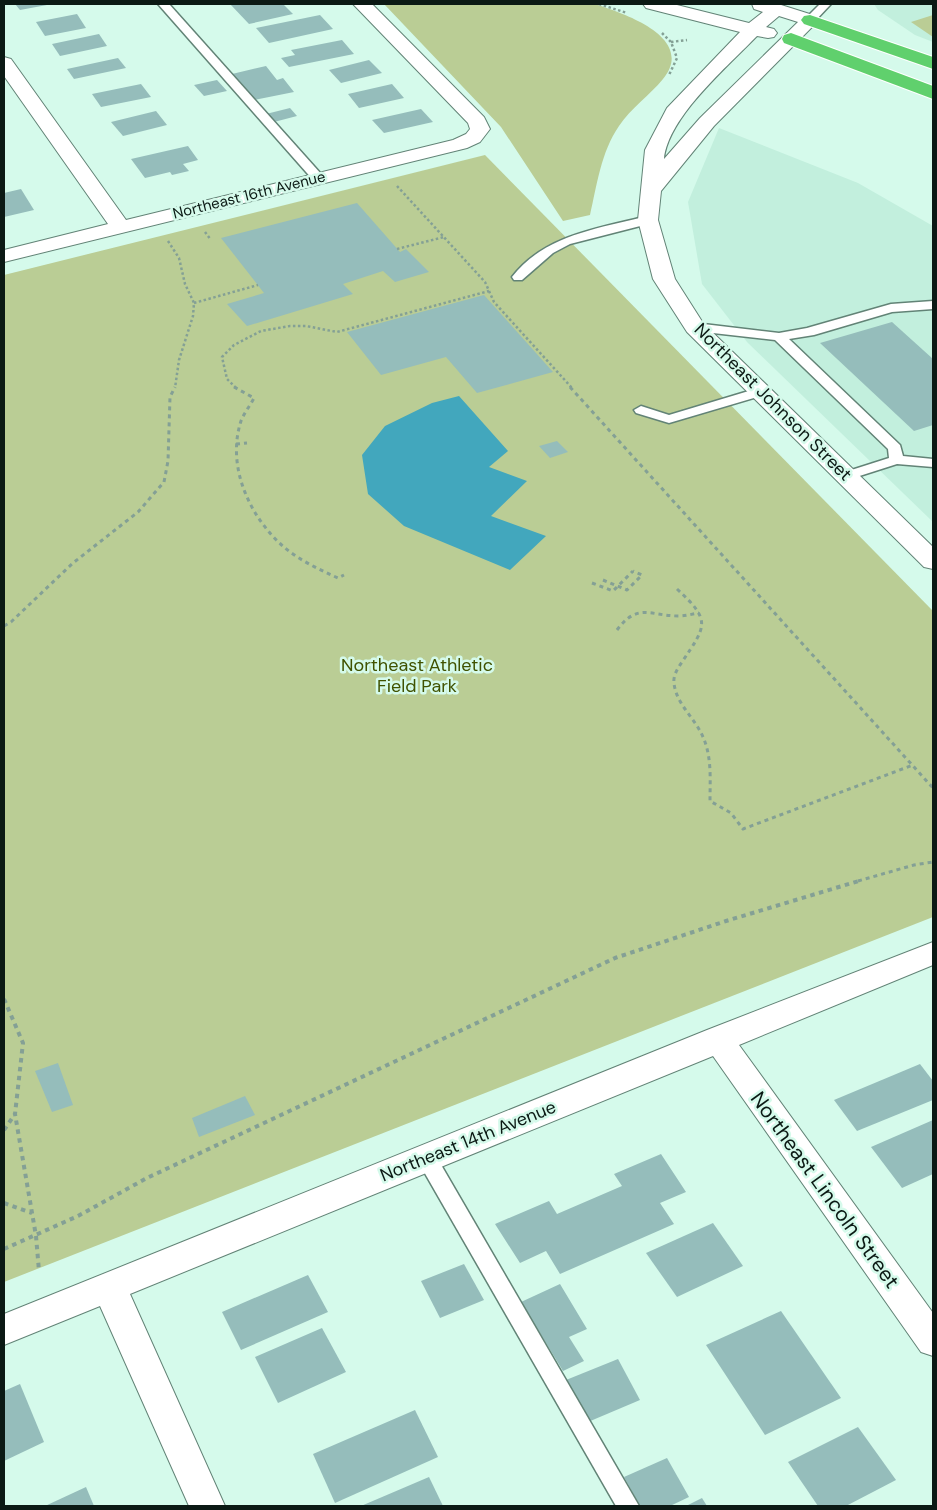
<svg xmlns="http://www.w3.org/2000/svg" width="937" height="1510" viewBox="0 0 937 1510" font-family="'DM Sans',sans-serif">
<rect width="100%" height="100%" fill="#d5faeb"/>
<g fill="#c2efdd">
<polygon points="874,4 933,4 933,42 915,35 878,10"/>
<polygon points="719,128 858,183 933,226 933,522 747,342 702,284 688,202"/>
</g>
<g fill="#bacd95">
<path d="M384,4H595C622,13 697,37 663,79C650,95 631,108 619,126C601,152 597,185 590,215L563,221L501,127Z"/>
<polygon points="933,15 933,37 911,22"/>
<polygon points="485,155 933,611 933,917 4,1282 4,275"/>
</g>
<polygon fill="#42a7bd" points="459,396 508,451 489,467 527,481 491,516 546,536 510,570 404,526 368,494 362,455 385,426 432,403"/>
<g fill="#95bdbb">
<polygon points="15,4 47,4 47,5 20,10"/>
<polygon points="230,4 283,4 293,14 249,24"/>
<polygon points="77,14 86,28 45,36 36,22"/>
<polygon points="320,15 333,29 269,43 256,28"/>
<polygon points="99,34 107,46 60,56 52,44"/>
<polygon points="342,40 354,54 289,67 281,58 295,55 291,50"/>
<polygon points="118,58 126,68 74,79 67,69"/>
<polygon points="369,60 382,73 341,83 329,70"/>
<polygon points="266,66 277,80 283,78 294,92 254,100 232,74"/>
<polygon points="217,80 227,91 204,96 194,85"/>
<polygon points="141,84 151,97 101,107 92,94"/>
<polygon points="392,84 404,98 359,108 348,94"/>
<polygon points="290,108 297,116 274,122 266,114"/>
<polygon points="421,109 433,122 384,133 372,120"/>
<polygon points="156,111 167,125 123,136 111,122"/>
<polygon points="188,146 198,160 183,164 189,171 172,175 170,172 145,178 131,159"/>
<polygon points="21,189 34,210 4,217 4,193"/>
<polygon points="357,203 400,252 406,249 429,272 395,282 383,271 343,284 353,294 247,326 227,304 264,293 221,238"/>
<polygon points="484,295 553,372 477,393 446,357 381,375 347,332"/>
<polygon points="892,322 933,359 933,425 914,431 820,343"/>
<polygon points="557,441 568,452 550,458 539,446"/>
<polygon points="58,1063 73,1105 52,1112 35,1071"/>
<polygon points="920,1064 933,1081 933,1100 857,1131 834,1100"/>
<polygon points="245,1096 255,1115 199,1137 192,1118"/>
<polygon points="933,1120 933,1174 902,1188 871,1147"/>
<polygon points="661,1154 686,1192 660,1203 674,1224 560,1274 546,1251 520,1263 495,1224 549,1201 557,1214 622,1186 614,1174"/>
<polygon points="713,1223 743,1266 677,1297 646,1253"/>
<polygon points="464,1264 484,1300 440,1318 421,1281"/>
<polygon points="308,1275 328,1312 241,1350 222,1312"/>
<polygon points="560,1284 587,1329 569,1337 584,1361 563,1371 521,1302"/>
<polygon points="781,1311 841,1398 765,1435 706,1345"/>
<polygon points="322,1328 346,1372 278,1403 255,1357"/>
<polygon points="618,1359 640,1400 588,1422 566,1380"/>
<polygon points="20,1384 44,1442 4,1461 4,1391"/>
<polygon points="415,1410 438,1457 335,1503 313,1454"/>
<polygon points="858,1427 896,1480 846,1506 818,1506 788,1462"/>
<polygon points="667,1458 689,1497 670,1506 640,1506 624,1477"/>
<polygon points="429,1477 443,1506 361,1506"/>
<polygon points="86,1487 94,1506 45,1506"/>
<polygon points="702,1498 707,1506 686,1506"/>
</g>
<g fill="none" stroke-linecap="round" stroke-linejoin="round">
<g stroke="#628376" stroke-width="3">
<g id="lane">
<polygon points="158,4 169,4 322,175 324,178 322,181 314,181"/>
<polygon points="820,4 831,4 814,22 806,22 805,20 806,18"/>
<path d="M648,216L652,217L654,220L652,223L570,244L553,253L522,280H514L512,277C544,235 600,228 648,216Z"/>
<polygon points="933,301 933,309 892,312 814,335 789,339 900,445 903,456 933,459 933,467 897,464 847,480 842,479 840,476 842,473 889,458 888,449 775,340 695,331 688,327 695,323 779,333 807,328 891,304"/>
<polygon points="762,387 769,391 767,394 669,423 636,413 634,410 641,406 669,415"/>
<polygon points="426,1149 433,1151 639,1506 616,1506 419,1163 416,1157 419,1151"/>
</g>
</g>
<g stroke="#628376" stroke-width="2">
<g id="street">
<polygon points="353,4 372,4 484,117 490,129 480,142 467,148 4,262 4,250 108,224 4,76 4,57 11,59 126,220 453,140 466,134 470,129 468,123"/>
<polygon points="933,942 933,965 739,1045 933,1313 933,1356 921,1352 713,1056 130,1294 225,1506 189,1506 100,1306 4,1345 4,1314 707,1030"/>
</g>
</g>
<g stroke="#628376" stroke-width="2">
<path id="secondary" d="M643,4H673L749,23L763,12L754,9L752,4H778L816,16L819,20L714,126L661,191L658,220L675,279L703,323L933,547V569L924,567L687,332L653,279L638,220L645,150L667,108L740,32L646,8ZM779,16L798,22L700,118L664,159C668,117 728,66 757,36L768,38L774,37L777,33L774,29L766,27Z"/>
</g>
<g stroke="#fff" stroke-width="2">
<g id="highway">
<polygon points="810,15 933,57 933,69 804,24 801,20 804,16"/>
<polygon points="791,33 933,86 933,99 784,43 782,39 784,35"/>
</g>
</g>
<g stroke="#84a095" stroke-width="2.5" stroke-dasharray="2.5 2.5" stroke-linecap="butt">
<polyline points="599,4 627,13"/>
<polyline points="662,33 671,42 677,58 669,75"/>
<polyline points="671,42 687,40"/>
<polyline points="397,186 485,282 494,302 572,388"/>
<polyline points="205,232 211,240"/>
<polyline points="168,241 179,258 185,284 194,303 193,316 179,360 175,388"/>
<polyline points="397,249 444,237"/>
<polyline points="194,303 258,285"/>
<polyline points="236,388 227,379 222,357 234,345 261,331 290,326 306,326 337,332 489,291"/>
</g>
<g stroke="#84a095" stroke-width="3" stroke-dasharray="4 4" stroke-linecap="butt">
<path d="M234,387L254,398C250,406 244,413 241,421C226,467 250,518 285,548C301,561 320,570 338,578L344,575"/>
<polyline points="570,387 933,788"/>
<polyline points="236,444 247,443"/>
<polyline points="592,583 613,591 633,571"/>
<path d="M677,589C712,621 706,626 682,662C678,668 673,675 674,683C676,704 695,718 703,737C712,757 710,780 710,801L731,813L743,829L913,765"/>
<polyline points="4,626 11,622 73,563 138,512 164,482 168,461 170,397 175,387"/>
<path d="M617,630C638,602 650,616 679,616C686,616 692,614 699,613"/>
<polyline points="858,881 914,865 933,862"/>
</g>
<g stroke="#84a095" stroke-width="4" stroke-dasharray="4.5 4.5" stroke-linecap="butt">
<polyline points="4,999 23,1043 15,1114 36,1236 39,1271"/>
<polyline points="4,1130 15,1114"/>
<polyline points="4,1203 32,1213"/>
<polyline points="4,1249 78,1216 147,1178 615,958 726,921 862,880"/>
</g>
<use href="#lane" fill="#fff" fill-rule="evenodd"/>
<use href="#street" fill="#fff" fill-rule="evenodd"/>
<use href="#secondary" fill="#fff" fill-rule="evenodd"/>
<use href="#highway" fill="#60d06d" fill-rule="evenodd"/>
<polyline stroke="#84a095" stroke-width="3" stroke-dasharray="4 4" stroke-linecap="butt" points="603,580 627,590 642,575 633,571"/>
</g>
<g text-anchor="middle" dominant-baseline="central" stroke-width="5" stroke-linejoin="round" paint-order="stroke">
<g font-size="15" fill="#0b1914" stroke="#d5faeb">
<text transform="translate(249 195) rotate(-14)">Northeast 16th Avenue</text>
</g>
<g font-size="18" fill="#0b1914" stroke="#d5faeb">
<text transform="translate(773 402) rotate(45)">Northeast Johnson Street</text>
<text transform="translate(468 1141) rotate(-22)">Northeast 14th Avenue</text>
</g>
<g font-size="18" fill="#405200" stroke="#d5faeb">
<text x="417" y="665">Northeast Athletic<tspan x="417" dy="21">Field Park</tspan></text>
</g>
<g font-size="21" fill="#0b1914" stroke="#d5faeb">
<text transform="translate(825 1190) rotate(54)">Northeast Lincoln Street</text>
</g>
</g>
<rect width="937" height="1510" fill="none" stroke="#0b1914" stroke-width="10"/>
</svg>
